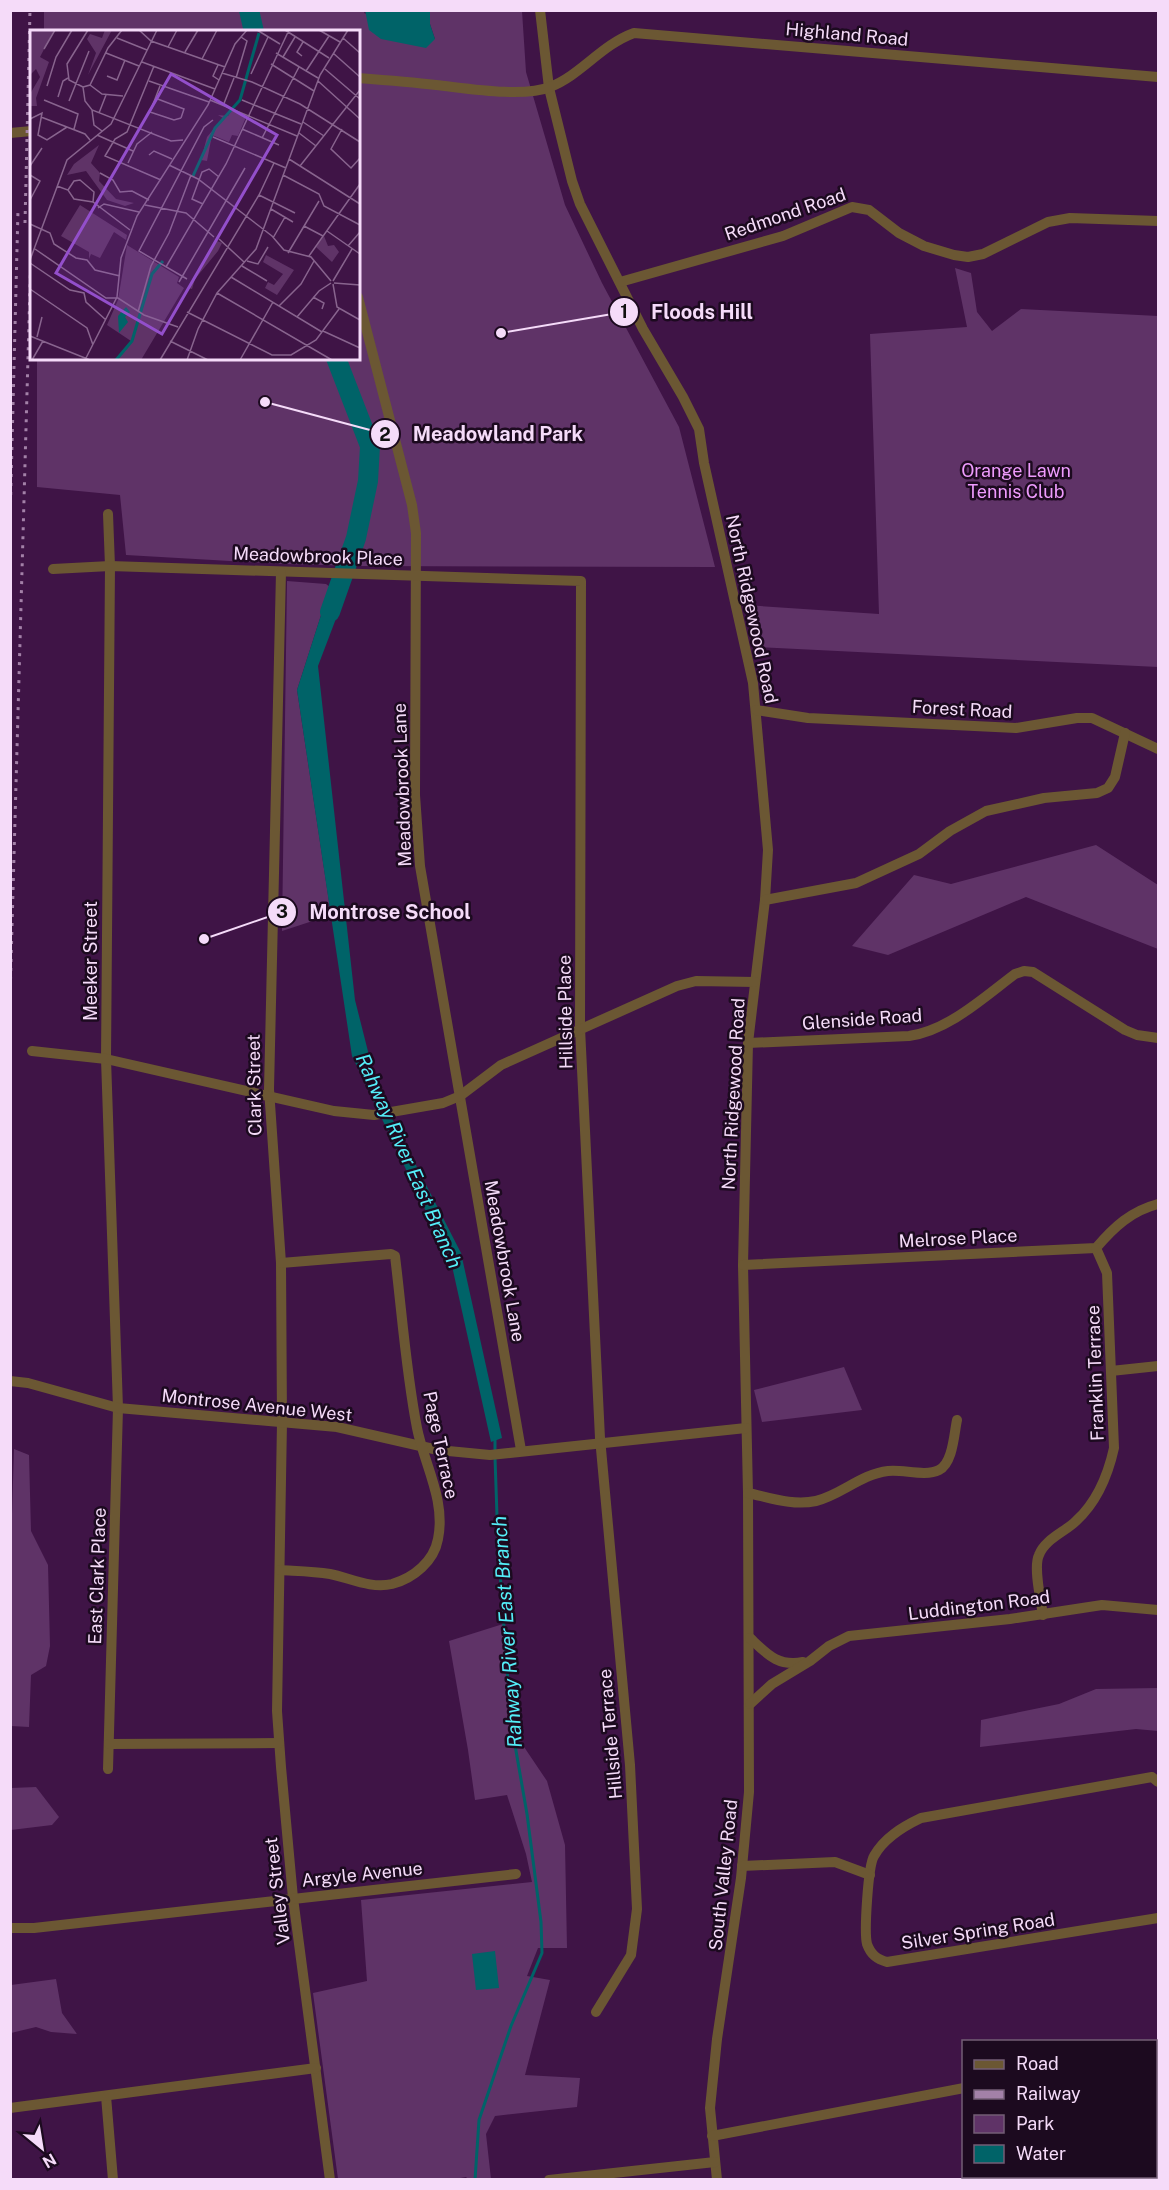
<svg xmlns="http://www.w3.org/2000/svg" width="1169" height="2190" viewBox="0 0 1169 2190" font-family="'Public Sans',sans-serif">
<rect width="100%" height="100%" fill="#3f1446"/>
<g fill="#5f3367">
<polygon points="44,11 365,11 364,13 435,39 430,24 430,11 522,11 526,72 565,205 602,283 679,427 715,567 359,566 284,564 126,555 120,495 37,487 37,359 358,358 358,32 44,31"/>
<polygon points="955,268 971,273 977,312 992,331 1021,309 1158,316 1158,667 759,647 745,605 879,614 870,334 967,327"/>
<polygon points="287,581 326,584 330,587 297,690 331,915 282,931"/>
<polygon points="1096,845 1158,885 1158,949 1026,897 888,955 852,946 914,875 951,884"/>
<polygon points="844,1367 862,1410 762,1422 754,1390"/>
<polygon points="14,1449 29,1455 31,1531 48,1565 50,1646 46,1666 31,1675 29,1727 11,1726 10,1579"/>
<polygon points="503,1624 511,1722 518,1738 547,1781 565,1845 567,1948 538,1948 527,1976 550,1980 525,2075 580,2078 577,2107 495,2116 486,2134 491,2179 468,2179 466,2177 449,2180 338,2179 313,1993 367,1981 361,1900 532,1882 526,1854 507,1795 475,1800 468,1750 449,1641"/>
<polygon points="1158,1688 1158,1731 1136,1729 980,1747 981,1720 1059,1704 1096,1689"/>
<polygon points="36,1787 59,1817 52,1825 11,1830 11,1788"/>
<polygon points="56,1979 62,2013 77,2034 51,2032 36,2027 11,2033 11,1985"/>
</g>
<g fill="#006368">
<polygon points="365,10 430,11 430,24 435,39 426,48 381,39 369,30"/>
<polygon points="330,587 348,587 318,666 355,1000 378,1091 461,1253 502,1438 491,1442 452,1266 352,1056 297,690"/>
<polygon points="495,1951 499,1988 476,1990 472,1954"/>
</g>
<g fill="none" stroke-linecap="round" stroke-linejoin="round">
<g stroke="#006368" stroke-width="3">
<polyline points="495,1451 495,1437"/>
<polyline points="475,2180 479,2120 511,2026 542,1953 541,1922 527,1814 511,1722 498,1545 495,1458"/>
</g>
<g stroke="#006368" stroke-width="20">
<polyline points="249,10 254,32"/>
<polyline points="330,612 356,538 368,481 370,446 336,358"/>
</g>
<g stroke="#6b5733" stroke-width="10">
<polyline points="540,10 549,88 572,181 580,204 643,329 683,397 699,429 704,463 753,683 768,850 765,900 748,1043 743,1265 748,1493 749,1792 741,1878 717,2039 710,2108 717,2180"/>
<path d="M358,78C384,80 410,82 436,85C465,88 523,98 550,87C581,75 601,45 634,33L1158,77"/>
<polyline points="10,133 32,131"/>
<polyline points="620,282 783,236 852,207 869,210 899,233 924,246 954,255 968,257 983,254 1048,222 1070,218 1158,221"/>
<polyline points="358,297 412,505 416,533 415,795 420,866 521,1450"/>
<polyline points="108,514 110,566 106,1059 118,1408 108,1769"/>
<polyline points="53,569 110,566 581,581 580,1028 600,1438 630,1765 637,1909 631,1955 596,2012"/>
<polyline points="281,572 269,1089 281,1263 282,1422 277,1711 281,1767 293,1898 330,2180"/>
<polyline points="756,710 808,718 1016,728 1077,718 1092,718 1158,749"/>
<polyline points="765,900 856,883 919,854 950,831 986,811 1044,798 1097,793 1108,788 1115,777 1125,733"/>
<path d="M748,1043L909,1036C949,1030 983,998 1015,974L1024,971L1033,972L1125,1030L1137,1035L1158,1038"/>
<polyline points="32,1051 106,1059 334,1111 374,1115 443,1103 460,1096 501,1065 677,986 696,981 755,982"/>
<path d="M743,1265L1096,1248C1114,1227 1131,1211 1158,1204"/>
<polyline points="1111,1371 1158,1366"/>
<polyline points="10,1381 28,1383 118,1408 337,1427 438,1450 490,1455 746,1428"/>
<path d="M748,1493C771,1498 793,1506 816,1501C841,1495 861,1474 888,1471C903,1469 925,1477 939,1470C953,1463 954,1434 957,1420"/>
<path d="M280,1570C296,1571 313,1571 330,1574C350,1578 371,1589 392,1584C414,1578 434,1561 438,1539C446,1500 424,1464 417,1428C406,1372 402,1313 395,1256L391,1254L281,1263"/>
<path d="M1043,1615C1041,1601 1033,1567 1039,1555C1045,1539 1065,1532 1076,1521C1097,1502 1108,1475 1114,1448L1107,1273L1096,1248"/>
<path d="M750,1638C767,1654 778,1667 803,1662"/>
<polyline points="750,1704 772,1684 810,1661 829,1646 849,1636 1010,1619 1102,1605 1158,1610"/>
<polyline points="109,1744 279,1743"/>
<path d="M1158,1782L1152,1777L921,1818C902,1827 884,1838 874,1856C868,1866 864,1932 867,1944C871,1955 877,1959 887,1962L1158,1918"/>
<polyline points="742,1866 835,1862 870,1875"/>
<polyline points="10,1928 34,1928 516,1874"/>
<polyline points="1156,2052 1158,2051"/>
<polyline points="106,2096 113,2180"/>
<polyline points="10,2108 316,2068"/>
<polyline points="712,2136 964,2088"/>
<polyline points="549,2180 715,2162"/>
</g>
<g stroke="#a381a8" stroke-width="3" stroke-dasharray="3 6" stroke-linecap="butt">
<polyline points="25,223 30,10"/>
<polyline points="10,522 18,210"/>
<polyline points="10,998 32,215"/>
</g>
</g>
<g text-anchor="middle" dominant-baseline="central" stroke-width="5" stroke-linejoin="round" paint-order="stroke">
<g font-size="18" fill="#f5dbf9" stroke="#1c0a1f">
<text transform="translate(847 34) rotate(5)">Highland Road</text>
<text transform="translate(785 214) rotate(-19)">Redmond Road</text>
<text transform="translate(318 556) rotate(2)">Meadowbrook Place</text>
<text transform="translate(752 609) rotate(78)">North Ridgewood Road</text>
<text transform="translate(962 709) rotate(3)">Forest Road</text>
<text transform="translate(402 785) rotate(-92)">Meadowbrook Lane</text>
<text transform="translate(90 961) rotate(-90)">Meeker Street</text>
<text transform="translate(565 1012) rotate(-91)">Hillside Place</text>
<text transform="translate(862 1019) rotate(-4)">Glenside Road</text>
<text transform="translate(254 1085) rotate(-91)">Clark Street</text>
<text transform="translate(733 1094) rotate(-87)">North Ridgewood Road</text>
<text transform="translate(958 1238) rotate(-3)">Melrose Place</text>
<text transform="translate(505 1261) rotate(80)">Meadowbrook Lane</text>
<text transform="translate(1095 1373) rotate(-92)">Franklin Terrace</text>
<text transform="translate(257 1405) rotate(6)">Montrose Avenue West</text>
<text transform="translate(441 1445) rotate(78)">Page Terrace</text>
<text transform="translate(97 1576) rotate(-88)">East Clark Place</text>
<text transform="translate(979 1605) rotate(-7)">Luddington Road</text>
<text transform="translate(610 1734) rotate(-95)">Hillside Terrace</text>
<text transform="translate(362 1874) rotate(-6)">Argyle Avenue</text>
<text transform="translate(723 1875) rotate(-84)">South Valley Road</text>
<text transform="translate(277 1891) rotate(-97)">Valley Street</text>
<text transform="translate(978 1931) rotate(-9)">Silver Spring Road</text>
</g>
<g font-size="18" fill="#ee9bfd" stroke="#1c0a1f">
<text x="1016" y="470">Orange Lawn<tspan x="1016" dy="21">Tennis Club</tspan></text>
</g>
<g font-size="20" font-style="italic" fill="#54eef8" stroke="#1c0a1f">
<text transform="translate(409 1161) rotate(66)">Rahway River East Branch</text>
<text transform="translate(507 1632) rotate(-94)">Rahway River East Branch</text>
</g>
</g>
<g transform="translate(30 30)">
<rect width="330" height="330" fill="#3f1446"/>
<path d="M0,0H24L10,27L19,32L6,68L7,76H0V64L10,47L6,39L0,45ZM75,0H82L58,45L66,23L57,9L60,4L72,8ZM202,80L216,87L208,106L202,105L199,112L182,105L177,131L171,130L177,107L193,88L188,85L198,86ZM69,115L61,133L70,143L69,151L86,169L104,173L95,176L77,170L56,141L37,145L44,134ZM50,175L97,205L96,210L84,202L70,228L61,224L59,229V222L31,206ZM294,206L298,216L304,215L309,222L302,232L286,217ZM187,211L192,213L188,221L165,249L162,259L158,258ZM97,215L149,247L147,253L154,258L111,330H87L101,311L77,295L88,270ZM236,225L264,240L247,265L235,258L238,252L244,255L253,244L233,232Z" fill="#5f3367"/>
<path d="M96,277L100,282L95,287L98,292L89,303L88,286Z" fill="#006368"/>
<path fill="none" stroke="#006368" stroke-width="3" d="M163,146L185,98L210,70L229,3M86,330L102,311L122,244L133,231"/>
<path fill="none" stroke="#88648e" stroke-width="1.5" d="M109,0L121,11L195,37M227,0L250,14M255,0L299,28M289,0L310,12M87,8L117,20M313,8L330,23M138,17L147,0M14,19L25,0M155,22L168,0M76,23L109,36M246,23L288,48M303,23L330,47M272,26L267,22L273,12M253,27L265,7M172,29L187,0M112,32L185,59M241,34L284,61M188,35L183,46L189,50M124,36L97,102L85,109L75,126L131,150M295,39L330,69M276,41L299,6M192,43L222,52L270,74L330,112M221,44L238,7M77,46L87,50L95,30M206,48L217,11L211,7M119,51L179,72M288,51L330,89M60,55L72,64L93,66M17,56L26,27L42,0M130,56L120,82L144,90L151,88M53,57L55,71L62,80L141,111L153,110M53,57L39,50L37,34L58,0M53,57L60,55L78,18L92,0M28,67L33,51L38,48M125,68L154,79L151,88M14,70L48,84L44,99M180,70L267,106M212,70L271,94M39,71L59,21M193,76L204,48M62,80L64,95L72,101M69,83L76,65M11,87L55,104L60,110M0,89L12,83L8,105L17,110L37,97M273,92L294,106M212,99L249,115M312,99L301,119L321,138L330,128M269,103L286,116M67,105L103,121M183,107L256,138M232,108L269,37M119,125L124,121L142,129M259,129L330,174M98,133L107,114L122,102M139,135L168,149L242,206L254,220L281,227L301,251M0,136L12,118M270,136L330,60M70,143L83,150L90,162L102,161L119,170M0,145L10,151L0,170M253,145L289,164L294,176L330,195M27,156L38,160L44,169L63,172L100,200M38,160L44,151L50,150L64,162L63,172M229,165L265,183M173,174L162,169L172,142L179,139L189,147M115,175L156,183L184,207M68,178L74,174L109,182M241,179L263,192M0,194L20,203L24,214L46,228L57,230L65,240L90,246M274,196L293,206M297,201L330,224M243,208L255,187M189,209L214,232M318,216L330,202M5,219L76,268H88L114,285L148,297M258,223L289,171M279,226L330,154M0,230L37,130L81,94L127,0M217,231L228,234L238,217M0,233L40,260L54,263L56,272L76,290M212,236L237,251M136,237L196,134L259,0M201,247L292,302M157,249L109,221L174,97L183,90M303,251L322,219M149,252L215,138M304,253L330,255M303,254L307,277L330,290M0,259L57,298L63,315M187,263L302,330M283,267L294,273L292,279M249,276L271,254L284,231M108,282L121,236L139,203L161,145M157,282L242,325H261L286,310L309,279M267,287L289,261L301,253M293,301L330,318M0,306L60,330M7,307L12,287M140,311L178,330M56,328L87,267L91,228L107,186L178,75L205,14L217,0M2,330L13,311M130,330L229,165L244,133M157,330L168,299L187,263L226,219L290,45L318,0M210,330L243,272"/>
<path fill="#934fcb" fill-opacity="0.15" stroke="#934fcb" stroke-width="3" d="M141,44L247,105L132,304L26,243Z"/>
<rect width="330" height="330" fill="none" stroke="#f5dbf9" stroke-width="3"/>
</g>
<path fill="none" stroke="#f5dbf9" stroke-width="2" d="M501 333L624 312M265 402L385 434M204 939L282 912"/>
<g fill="#f5dbf9" stroke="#1c0a1f" stroke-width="2">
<circle cx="501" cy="333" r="6"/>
<circle cx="265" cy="402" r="6"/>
<circle cx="204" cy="939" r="6"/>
<circle cx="624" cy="312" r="15"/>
<circle cx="385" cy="434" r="15"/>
<circle cx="282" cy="912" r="15"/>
</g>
<g font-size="18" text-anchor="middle" font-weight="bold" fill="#111">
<text x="624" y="318">1</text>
<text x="385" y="441">2</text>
<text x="282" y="918">3</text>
</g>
<g font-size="20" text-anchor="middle" font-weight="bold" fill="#f5dbf9" stroke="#1c0a1f" stroke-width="5" stroke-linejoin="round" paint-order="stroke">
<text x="702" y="319">Floods Hill</text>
<text x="498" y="441">Meadowland Park</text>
<text x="390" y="919">Montrose School</text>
</g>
<rect width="1169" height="2190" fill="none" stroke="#f5dbf9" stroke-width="24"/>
<rect x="962" y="2040" width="195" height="138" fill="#1c0a1f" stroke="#735e76" stroke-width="1.5"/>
<rect x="974" y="2060" width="30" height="9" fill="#6b5733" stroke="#735e76" stroke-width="1.5"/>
<text x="1016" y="2070" font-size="18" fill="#f5dbf9">Road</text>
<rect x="974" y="2090" width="30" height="9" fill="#a381a8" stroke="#735e76" stroke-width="1.5"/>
<text x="1016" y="2100" font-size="18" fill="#f5dbf9">Railway</text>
<rect x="974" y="2115" width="30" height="18" fill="#5f3367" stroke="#735e76" stroke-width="1.5"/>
<text x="1016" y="2130" font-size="18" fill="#f5dbf9">Park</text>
<rect x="974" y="2145" width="30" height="18" fill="#006368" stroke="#735e76" stroke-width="1.5"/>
<text x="1016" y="2160" font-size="18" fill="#f5dbf9">Water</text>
<g transform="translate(42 2148) rotate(150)" stroke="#1c0a1f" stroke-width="4.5" paint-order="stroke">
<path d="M0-4.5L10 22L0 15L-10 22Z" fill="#f5dbf9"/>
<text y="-9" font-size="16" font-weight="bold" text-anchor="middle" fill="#f5dbf9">N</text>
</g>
</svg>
